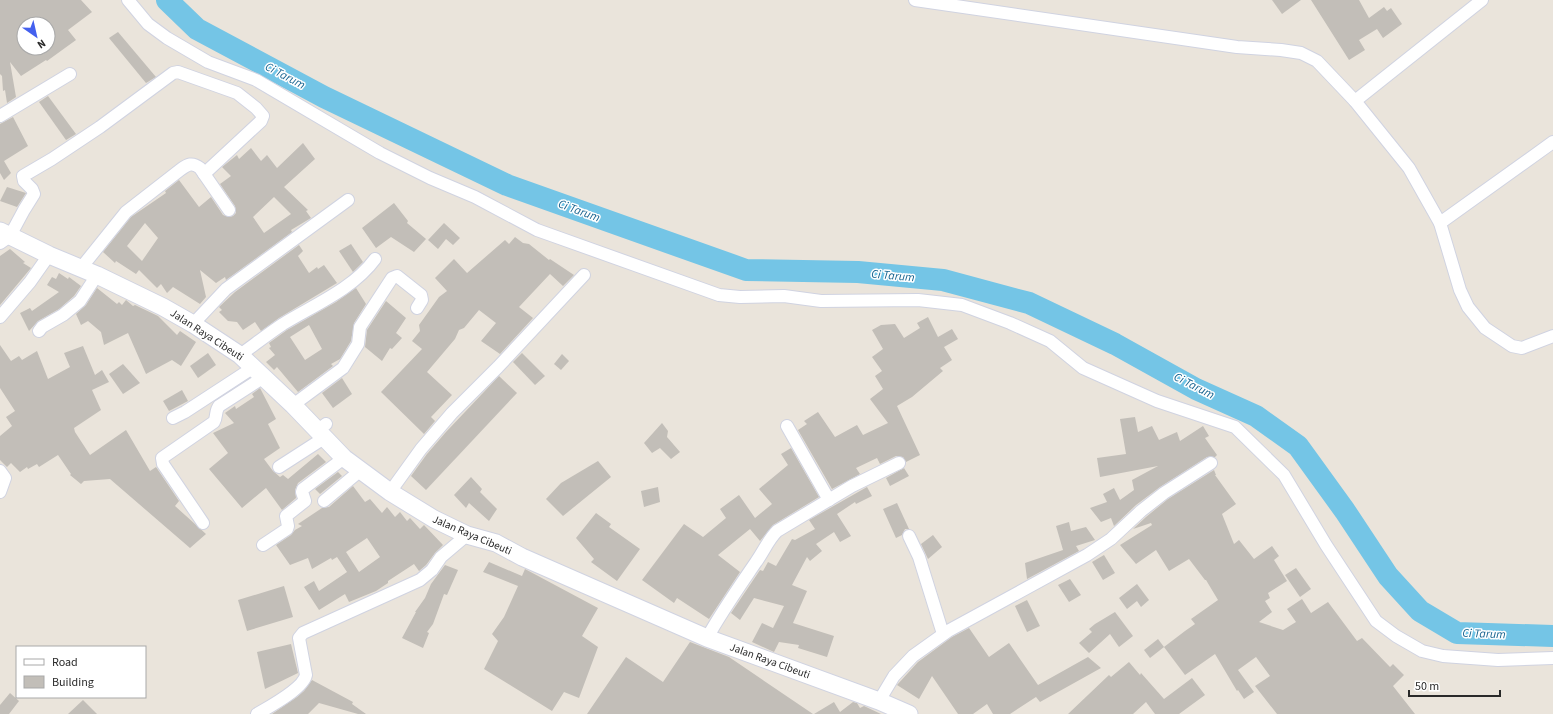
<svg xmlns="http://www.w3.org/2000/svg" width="1553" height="714" viewBox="0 0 1553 714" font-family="'Source Sans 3',sans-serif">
<rect width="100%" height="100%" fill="#eae4db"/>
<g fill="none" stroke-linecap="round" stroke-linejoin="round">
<polyline stroke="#74c5e6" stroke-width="22" points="167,0 197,29 324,97 507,185 746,270 858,272 943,280 1029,303 1115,344 1196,389 1256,416 1298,446 1345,511 1388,576 1420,611 1457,633 1553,636"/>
</g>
<g fill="#c2beb8" fill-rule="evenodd">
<path d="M0,0H81L92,12L68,30L76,40L47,61L46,60L21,76L10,62L16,97L7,103L5,90L3,91L2,76L0,74ZM24,24H48V48H24Z"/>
<polygon points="1272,0 1301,0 1282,14"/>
<polygon points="1311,0 1359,0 1369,18 1384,7 1387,11 1391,8 1402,24 1383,38 1377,29 1359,40 1365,50 1349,60"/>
<polygon points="118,32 156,77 146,83 109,38"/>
<polygon points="48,96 76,134 66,140 39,102"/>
<polygon points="13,117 28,146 4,161 11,173 4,180 0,173 0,124"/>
<path d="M303,143L315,159L284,187L308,210L306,211L311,218L291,230L292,232L226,280L225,277L216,283L200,270L206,297L200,304L173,287L167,293L161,284L157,288L139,270L136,274L116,261L115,263L103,252L131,217L166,193L165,191L179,180L199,207L211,197L223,215L229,217L233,216L236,213L235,206L220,184L231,176L222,167L237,155L239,159L251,148L261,161L267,155L277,168ZM274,197L291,214L264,233L253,217ZM145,223L158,238L142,261L127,246Z"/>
<polygon points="7,187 26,193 17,207 0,201"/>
<polygon points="394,203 408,221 407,223 426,239 414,252 391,237 376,248 362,228"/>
<polygon points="444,223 460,238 453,245 446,239 438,249 428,240"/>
<polygon points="515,237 523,243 529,244 549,260 550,259 574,275 563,286 550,274 519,307 533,318 500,354 481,341 496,323 479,310 464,328 459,330 455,339 427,372 452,395 431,417 435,421 424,434 381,392 422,349 412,341 420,331 419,325 439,297 447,291 435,278 454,259 467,273 505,240 509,244"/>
<polygon points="351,244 363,262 353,272 339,251"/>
<polygon points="299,245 303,251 298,256 309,273 317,267 318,269 324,265 337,283 279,318 261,331 255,322 243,330 237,322 228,321 219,312 222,310 219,307 235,292"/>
<polygon points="10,249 25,262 23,263 31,268 0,305 0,256"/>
<polygon points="59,273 68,279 69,277 81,286 74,296 59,309 38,321 29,331 20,313 30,308 32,311 59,292 47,285 52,277 56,279"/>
<polygon points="97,288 117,304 119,302 122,305 126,300 133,306 135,305 158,316 177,335 180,331 196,342 181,366 172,360 146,374 128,333 104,345 101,332 88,321 81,325 76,314 86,305"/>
<path d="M356,288L366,304L354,323L351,341L340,359L331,364L333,366L298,392L277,367L274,370L266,362L275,355L269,348L271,347L269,343L287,330L336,302ZM309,325L322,349L305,360L290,337Z"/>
<polygon points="386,301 406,318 396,333 402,338 392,349 390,348 382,361 365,347 367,330"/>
<polygon points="928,317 938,337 952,329 958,339 944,347 952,360 940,368 943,371 912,397 897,406 920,455 906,462 903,457 896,456 880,464 877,458 856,468 860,474 832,489 798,430 807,424 804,421 818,412 835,437 857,425 863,435 888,423 870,399 883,389 875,376 882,371 872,357 883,349 872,330 881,325 895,324 904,338 920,328 917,323"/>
<polygon points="0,345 11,361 19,356 22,360 37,351 48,379 70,367 64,353 83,346 95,375 102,370 109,382 92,390 101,410 74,428 75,432 90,455 126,430 150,471 156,467 179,501 175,506 206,534 190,548 110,479 84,481 81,484 70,475 71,474 58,455 39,467 37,464 28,469 27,467 20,472 11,463 7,467 0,460 0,436 12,426 6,417 15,411 0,388"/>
<polygon points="208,353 216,365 198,378 190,366"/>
<polygon points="522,353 545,376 535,385 513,362"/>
<polygon points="562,354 569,361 561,370 554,364"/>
<polygon points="123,364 140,383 123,394 109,374"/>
<polygon points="499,376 517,393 426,490 411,476 427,454 446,432"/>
<polygon points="342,378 352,394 333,408 322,393"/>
<polygon points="260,388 276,419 268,424 280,448 264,459 273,471 280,477 283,475 288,479 318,454 326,462 298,483 295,490 296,498 282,510 266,488 242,508 209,469 228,453 213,433 234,423 225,413 235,406 236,409 254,397 252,394"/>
<polygon points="182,390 188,401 169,411 163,401"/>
<polygon points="1135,417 1138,432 1152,426 1159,440 1177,432 1180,441 1203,426 1209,436 1205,438 1217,455 1215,457 1207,457 1160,487 1136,505 1114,526 1111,518 1101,522 1090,508 1107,502 1103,494 1114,488 1120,500 1134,490 1132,480 1158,466 1100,477 1097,458 1126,454 1120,419"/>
<polygon points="662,423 668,431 667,437 680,452 671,459 660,448 652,453 644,443"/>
<polygon points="791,448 819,497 773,525 760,541 750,529 718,555 740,572 709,619 677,598 674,603 642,580 684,524 703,537 726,518 720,509 739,495 755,518 772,504 759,489 788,465 781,454"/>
<polygon points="598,461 611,477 563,516 546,499 561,483"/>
<polygon points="904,468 909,476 890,486 886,478"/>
<polygon points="1214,470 1216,475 1215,475 1236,504 1222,514 1234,544 1239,540 1254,559 1272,546 1279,556 1274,560 1287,581 1268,593 1270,598 1265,601 1272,612 1259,622 1283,630 1296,622 1287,609 1302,599 1311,613 1328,602 1357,641 1362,638 1390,667 1393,664 1404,675 1393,686 1415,714 1277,714 1255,686 1270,676 1256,657 1238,670 1254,692 1244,699 1238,690 1237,691 1215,654 1185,675 1164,647 1185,631 1195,624 1191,619 1218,600 1206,580 1205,580 1189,559 1169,571 1156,550 1136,564 1120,545 1152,525 1151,523 1133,529 1146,517 1168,499"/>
<polygon points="338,472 342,476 320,494 315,489"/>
<polygon points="471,477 482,489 480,492 497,509 489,521 469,503 466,508 454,495"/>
<path d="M353,486L365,502L370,499L382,513L387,507L395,517L400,512L407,521L410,518L420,529L424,525L443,545L435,553L426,565L419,571L414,564L388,581V583L376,591L349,602L345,594L319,610L304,587L314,581L319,591L347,572L337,557L332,560L331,558L312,569L308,558L290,565L276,545L291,535L295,530L302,526L298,524L322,508L329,507ZM367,538L380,557L359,572L346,552Z"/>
<polygon points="658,487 660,502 644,507 641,491"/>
<polygon points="867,487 872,496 856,504 855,502 837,514 851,536 840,542 834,532 816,544 822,551 810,561 807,557 792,585 807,591 793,623 834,636 827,657 798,648 799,645 779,642 774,652 752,642 762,623 773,628 784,606 754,598 740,620 731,613 760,570 763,571 768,562 776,566 792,539 795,540 815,529 809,520"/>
<polygon points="897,503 909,529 905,529 902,535 896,538 883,509"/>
<polygon points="596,513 611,524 609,527 640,549 617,581 591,562 594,559 576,538"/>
<polygon points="1069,522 1071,531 1086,527 1095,540 1076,546 1079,551 1027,579 1025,563 1063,550 1056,526"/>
<polygon points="933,535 942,547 928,559 921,544"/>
<polygon points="1104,555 1115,573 1103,580 1092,562"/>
<polygon points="489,562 522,576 525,569 598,608 582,636 598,647 579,698 564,692 552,711 484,669 498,641 492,634 504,617 518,586 483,572"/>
<polygon points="445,565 458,570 447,595 444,594 433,624 427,632 429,633 423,648 402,638 416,612 415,612 425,598 431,584"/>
<polygon points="1296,568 1311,589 1300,597 1285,575"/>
<polygon points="1070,579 1081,595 1069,602 1058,585"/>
<polygon points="1137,584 1149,600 1141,607 1137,601 1127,609 1119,598"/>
<polygon points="284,586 293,617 247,631 238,600"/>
<polygon points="1027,600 1040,626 1027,632 1015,606"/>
<polygon points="1115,612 1133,636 1119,647 1110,634 1089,653 1079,643 1092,632 1089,629 1095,624"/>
<polygon points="969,628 989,657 1009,643 1038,685 1088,657 1101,668 1040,702 1036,697 1010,714 993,714 987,704 973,714 958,714 932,676 919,699 897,685 918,662 952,637"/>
<polygon points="1158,639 1164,647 1150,658 1144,650"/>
<polygon points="690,642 729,657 813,714 587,714 626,657 663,682"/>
<polygon points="291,644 298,673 265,689 257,652"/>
<polygon points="1129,662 1140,675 1141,673 1164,699 1192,678 1205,695 1179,714 1155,714 1146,702 1133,714 1068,714 1109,675 1111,677"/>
<polygon points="312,680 353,702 352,704 366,714 358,714 319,703 308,714 272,714 297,697 304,691"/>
<polygon points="10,693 19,701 9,714 0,714 0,705"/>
<polygon points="83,700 97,714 68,714"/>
<polygon points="834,702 840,712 853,702 857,703 860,708 864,706 881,714 814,714"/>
</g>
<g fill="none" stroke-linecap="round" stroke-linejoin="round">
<g stroke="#d0d3e1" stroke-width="14">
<g id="minor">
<polyline points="128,0 148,24 167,38 208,62 256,80 380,153 430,178 475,197 537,230 719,295 740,297 784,296 821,301 918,300 962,305 1010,323 1050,341 1083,368 1157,401 1235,427 1284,475 1326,545 1376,621 1396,636 1422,651 1443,656 1498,660 1553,658"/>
<polyline points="915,0 1237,47 1281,50 1301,53 1317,61 1355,101 1409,168 1440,223 1460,290 1468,307 1485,328 1512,346 1522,348 1553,336"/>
<polyline points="1355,101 1482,0"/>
<polyline points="0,116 70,74"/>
<polyline points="1440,223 1553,142"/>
<polyline points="0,243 10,236 24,210 34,194 32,189 24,181 23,176 52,159 100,127 173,73 178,72 237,93 256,108 263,116 261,121 204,174"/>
<path d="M81,268L126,212L180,170C188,164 192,162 200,168L229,210"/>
<polyline points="0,317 30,282 49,255"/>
<polyline points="193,324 226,289 348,200"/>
<polyline points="39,331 42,327 63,315 80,301 97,275"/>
<path d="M240,355C254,345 268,334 283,324C314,305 353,289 375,259"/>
<polyline points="293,405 343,368 358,344 360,327 392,278 397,276 421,295 422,300 417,308"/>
<polyline points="173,418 185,412 254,367"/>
<polyline points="787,426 829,500"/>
<polyline points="318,430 326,424"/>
<polyline points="279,467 324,438"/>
<polyline points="0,471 5,478 0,492"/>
<polyline points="390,492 421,449 452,413 498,367 584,275"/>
<polyline points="324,501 361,470"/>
<path d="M203,523L163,464L162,458L214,422C217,417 215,411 219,406L264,377"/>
<polyline points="909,536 919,557 943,634"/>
<polyline points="263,545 287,529 288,526 286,516 305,501 302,492 303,489 344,458"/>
<path d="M707,638C722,611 739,587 756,562C764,551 768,540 777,531L852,486L899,463"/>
<polyline points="879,701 894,676 913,656 948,631 1087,555 1111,539 1141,511 1164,493 1211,463"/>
<path d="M257,714C269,707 303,689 306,675L299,638L303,633L420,580L432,570L441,557L467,535"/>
</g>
</g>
<g stroke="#d0d3e1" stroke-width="19">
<polyline id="secondary" points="0,231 49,255 97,275 163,307 193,324 240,355 293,405 344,458 390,492 434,519 467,535 496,543 522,557 707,638 879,701 909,714"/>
</g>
<use href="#minor" stroke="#fff" stroke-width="12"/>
<use href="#secondary" stroke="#fff" stroke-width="17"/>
</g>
<g text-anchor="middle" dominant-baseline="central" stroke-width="3" stroke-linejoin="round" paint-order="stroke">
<g font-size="11" fill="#292929" stroke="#fff">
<text transform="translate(207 335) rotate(33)">Jalan Raya Cibeuti</text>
<text transform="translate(472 535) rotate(23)">Jalan Raya Cibeuti</text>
<text transform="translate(770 661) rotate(20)">Jalan Raya Cibeuti</text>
</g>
<g font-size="12" font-style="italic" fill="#16638f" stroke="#fff">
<text transform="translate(285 76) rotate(28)">Ci Tarum</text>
<text transform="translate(579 211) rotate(20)">Ci Tarum</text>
<text transform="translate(893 276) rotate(5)">Ci Tarum</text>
<text transform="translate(1194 386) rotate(27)">Ci Tarum</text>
<text transform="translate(1484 634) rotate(2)">Ci Tarum</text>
</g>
</g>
<rect x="16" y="646" width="130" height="52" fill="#ffffff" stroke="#a9a9a9"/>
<rect x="24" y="659" width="20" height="6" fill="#ffffff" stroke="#a9a9a9"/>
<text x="52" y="666" font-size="12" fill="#292929">Road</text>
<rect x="24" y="676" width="20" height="12" fill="#c2beb8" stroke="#a9a9a9"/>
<text x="52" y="686" font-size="12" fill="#292929">Building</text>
<g transform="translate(36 36) rotate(146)"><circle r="19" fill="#ffffff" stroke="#a9a9a9"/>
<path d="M0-3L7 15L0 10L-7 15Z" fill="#4460ee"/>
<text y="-6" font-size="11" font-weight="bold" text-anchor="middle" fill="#292929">N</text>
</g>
<path d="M1409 690v6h91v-6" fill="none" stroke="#292929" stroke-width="2"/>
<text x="1415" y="690" font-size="12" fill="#292929" stroke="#ffffff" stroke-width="3" paint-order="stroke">50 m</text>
</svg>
